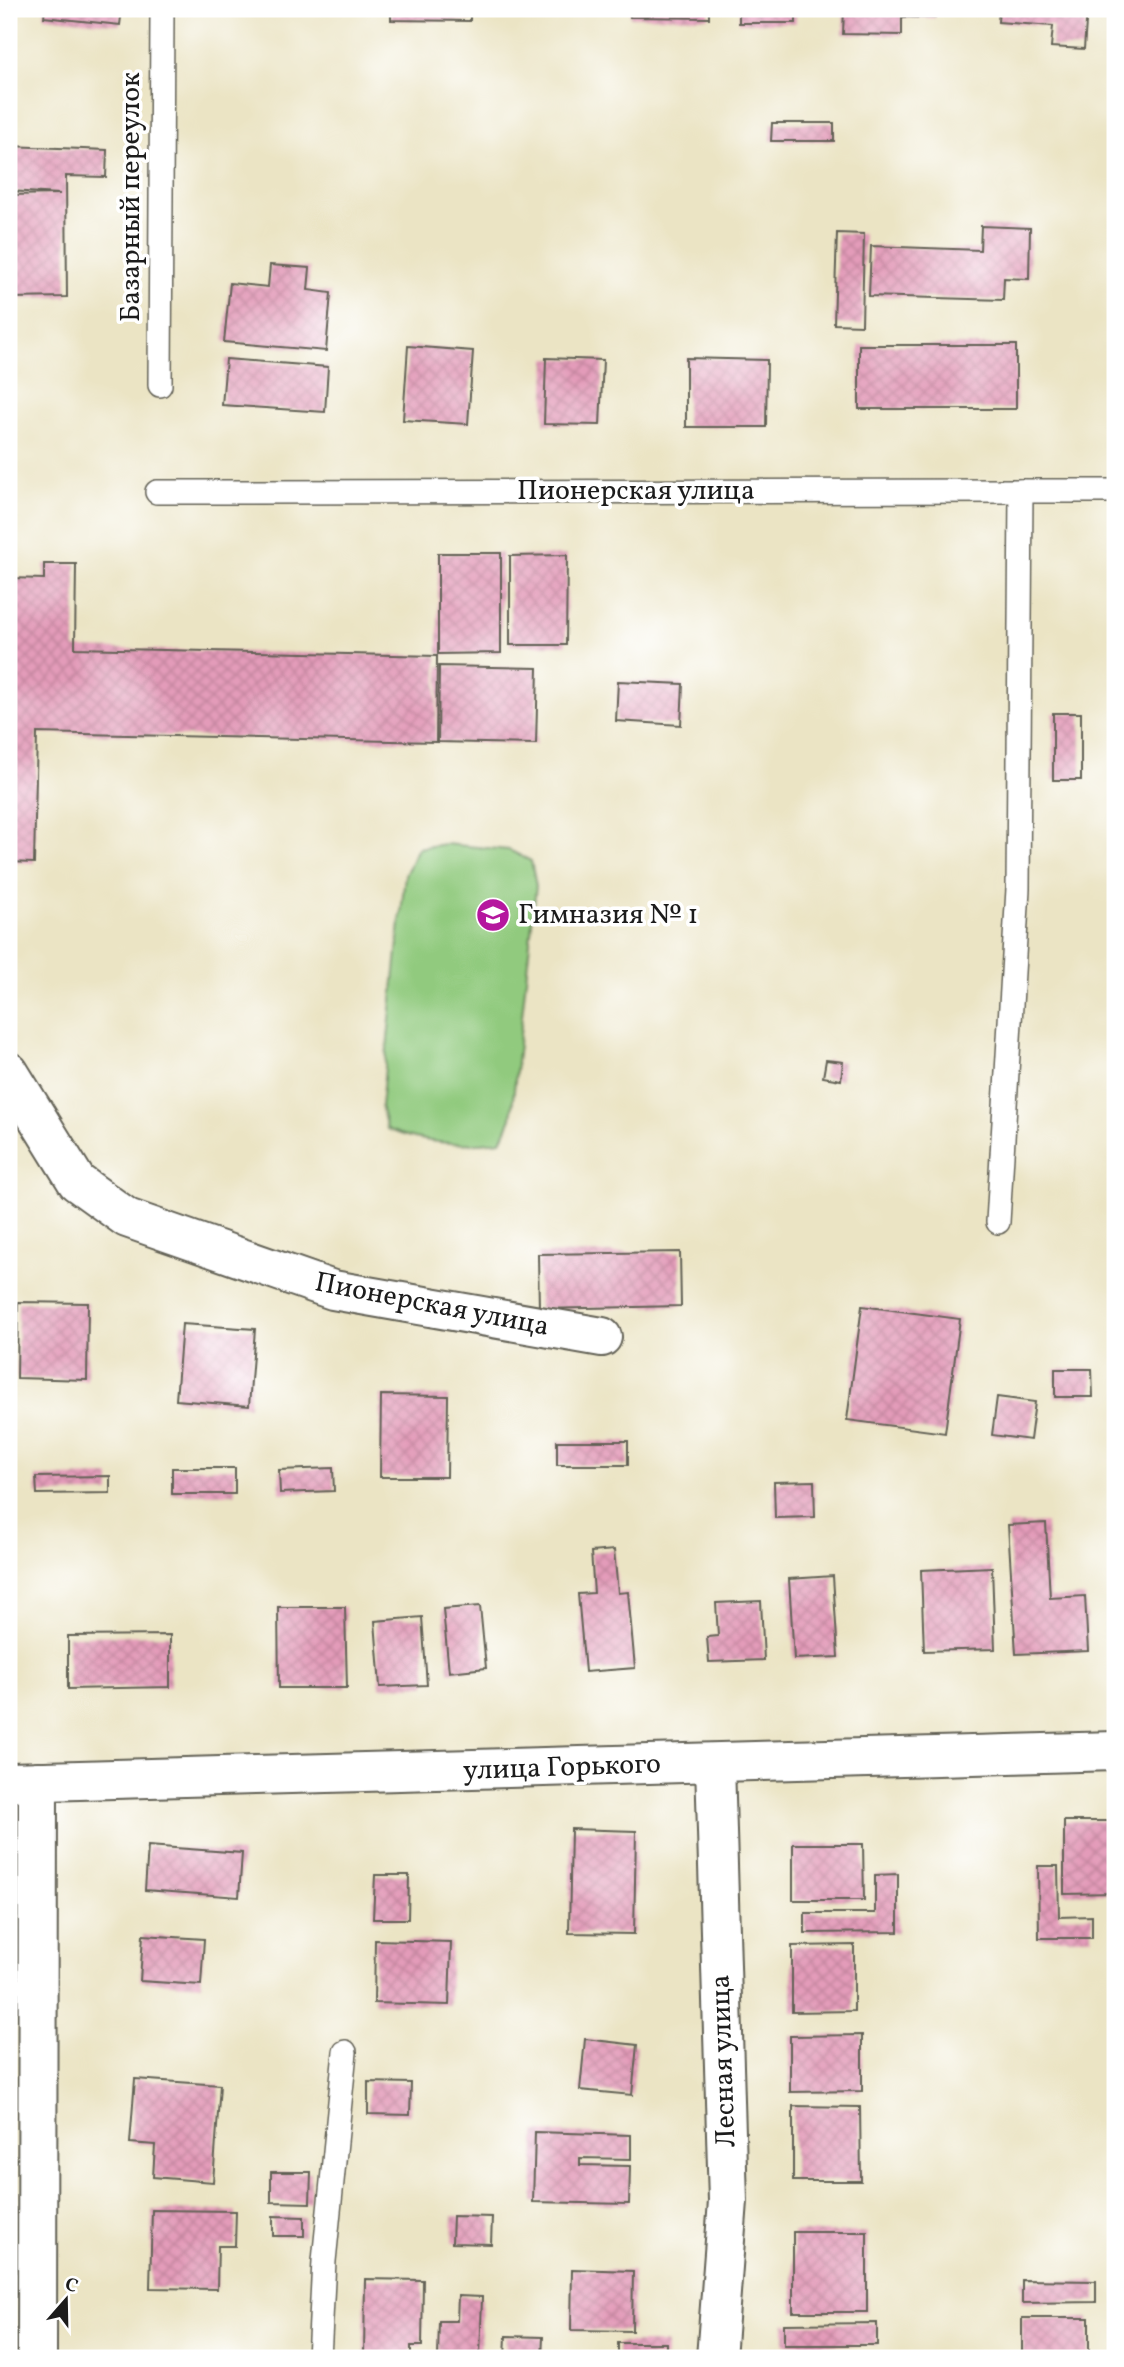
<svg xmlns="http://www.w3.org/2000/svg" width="1124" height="2367" viewBox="0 0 1124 2367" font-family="Vollkorn,serif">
<defs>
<pattern id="building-cross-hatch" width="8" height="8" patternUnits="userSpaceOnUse" patternTransform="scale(1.75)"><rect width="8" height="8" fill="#e39bb9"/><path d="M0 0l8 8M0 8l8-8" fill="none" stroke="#c2859e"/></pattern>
</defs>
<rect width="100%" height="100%" fill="#fff"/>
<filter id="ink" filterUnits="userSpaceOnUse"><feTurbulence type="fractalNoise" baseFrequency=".0143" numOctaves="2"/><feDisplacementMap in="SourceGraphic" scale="14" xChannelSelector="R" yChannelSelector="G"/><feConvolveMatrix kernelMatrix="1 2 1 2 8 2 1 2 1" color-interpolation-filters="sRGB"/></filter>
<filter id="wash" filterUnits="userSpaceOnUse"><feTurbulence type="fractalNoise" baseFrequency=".00686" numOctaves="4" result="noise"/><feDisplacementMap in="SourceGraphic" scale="28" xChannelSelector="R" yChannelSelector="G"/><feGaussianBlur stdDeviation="1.57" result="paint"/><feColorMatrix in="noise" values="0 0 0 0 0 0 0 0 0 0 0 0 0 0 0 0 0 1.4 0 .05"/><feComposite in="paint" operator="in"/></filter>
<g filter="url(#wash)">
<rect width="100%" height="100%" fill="#ebe4c4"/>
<path fill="#91ca7e" stroke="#56734d" stroke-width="2" d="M445,844L509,850L531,861L536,886L511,1118L501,1141C464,1146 422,1144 387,1129L381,1106L405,875L418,848Z"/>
<g id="blocks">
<g fill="url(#building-cross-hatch)">
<polygon points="45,9 122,9 120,25 44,17"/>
<polygon points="391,9 470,9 470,21 391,20"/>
<polygon points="557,9 597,9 597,13"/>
<polygon points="630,9 709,9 709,18 630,17"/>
<rect x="739" y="9" width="57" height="14"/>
<polygon points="844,9 935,9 935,18 902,17 902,35 843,34"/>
<polygon points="999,9 1087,9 1084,49 1051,47 1053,26 998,22"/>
<polygon points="772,123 834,123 834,141 771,141"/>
<polygon points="9,146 107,150 106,177 66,176 67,297 9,298 9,195 60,194 9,191"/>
<polygon points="981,226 1030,228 1029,279 1004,278 1003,300 869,296 871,246 980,250"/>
<polygon points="837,233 864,234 862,325 834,324"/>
<polygon points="270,265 310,268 308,290 331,293 326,351 224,342 230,283 268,287"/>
<rect x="859" y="345" width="157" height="64"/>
<polygon points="408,346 473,351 468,424 403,420"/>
<polygon points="546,358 603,360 600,425 544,424"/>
<polygon points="686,358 767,360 766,427 686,427"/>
<polygon points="226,359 328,367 325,412 222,405"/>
<polygon points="438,553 501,553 501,653 438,654"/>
<polygon points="567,555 566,645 510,645 510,556"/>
<polygon points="44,564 76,564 75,648 437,656 436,742 37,733 34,863 9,862 9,578 44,579"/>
<polygon points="439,666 538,668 536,744 438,742"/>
<polygon points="618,681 683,684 681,725 616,721"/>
<rect x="1053" y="713" width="28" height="67"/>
<polygon points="826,1060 843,1062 841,1080 823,1077"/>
<polygon points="680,1252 681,1306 539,1309 538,1254"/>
<polygon points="18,1302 88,1303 87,1380 17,1378"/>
<polygon points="862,1306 960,1319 945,1433 847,1420"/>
<polygon points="182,1324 255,1329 249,1406 176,1400"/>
<polygon points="1055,1369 1092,1369 1093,1397 1055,1397"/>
<polygon points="381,1395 448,1396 447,1477 380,1477"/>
<polygon points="997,1397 1035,1402 1030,1440 992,1435"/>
<rect x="557" y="1441" width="71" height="24"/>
<rect x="172" y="1468" width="63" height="26"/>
<polygon points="333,1468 334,1491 280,1493 279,1470"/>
<polygon points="110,1476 110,1493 37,1494 36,1477"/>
<polygon points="814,1481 815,1517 775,1518 774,1482"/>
<polygon points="1046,1523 1050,1598 1085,1596 1088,1651 1016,1654 1008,1525"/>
<polygon points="614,1550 618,1593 628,1592 635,1668 585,1672 578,1594 594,1593 591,1552"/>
<polygon points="992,1567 995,1649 924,1651 921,1570"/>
<polygon points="833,1576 838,1657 794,1659 789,1579"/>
<polygon points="761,1601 764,1660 709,1662 707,1637 718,1636 716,1603"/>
<polygon points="480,1606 486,1668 449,1672 443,1609"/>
<polygon points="278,1607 345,1607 347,1688 279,1688"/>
<polygon points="422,1617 427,1685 380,1687 375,1621"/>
<polygon points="170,1635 170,1687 68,1689 68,1636"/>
<polygon points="1064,1821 1115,1821 1115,1893 1064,1894"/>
<polygon points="571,1829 636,1831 634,1934 569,1933"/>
<polygon points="793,1844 863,1844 864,1900 793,1900"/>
<polygon points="148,1846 242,1853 239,1897 145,1890"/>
<polygon points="1038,1866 1058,1866 1059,1917 1092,1916 1092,1938 1039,1938"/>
<polygon points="898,1874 898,1932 805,1933 805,1913 875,1913 875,1875"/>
<polygon points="375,1875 409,1875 408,1919 373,1919"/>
<polygon points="143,1935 204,1939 201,1985 140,1981"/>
<polygon points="375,1940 451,1942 449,2005 374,2003"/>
<polygon points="854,1945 854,2011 792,2012 792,1946"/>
<polygon points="862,2035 862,2091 790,2092 790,2036"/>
<polygon points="585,2039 637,2045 632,2095 580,2090"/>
<polygon points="135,2079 220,2085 213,2182 153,2177 155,2145 130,2143"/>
<polygon points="368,2082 411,2083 410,2115 368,2114"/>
<polygon points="793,2106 860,2107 861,2181 793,2181"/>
<polygon points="535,2132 631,2135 631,2159 580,2158 580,2165 630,2166 629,2204 533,2202"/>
<polygon points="271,2172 311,2172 310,2203 271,2202"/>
<polygon points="152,2210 236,2211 235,2246 218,2246 217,2289 150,2288"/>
<polygon points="273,2216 304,2217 304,2236 273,2236"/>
<polygon points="453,2216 492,2217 491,2244 452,2243"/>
<rect x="793" y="2232" width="74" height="80"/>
<polygon points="572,2269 633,2271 632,2331 571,2330"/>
<polygon points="365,2279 423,2280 422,2346 411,2346 411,2358 364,2358"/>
<polygon points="1022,2280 1096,2281 1096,2302 1022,2303"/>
<polygon points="458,2296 482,2297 480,2358 438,2358 439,2321 457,2321"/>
<rect x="1022" y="2318" width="67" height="38"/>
<polygon points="877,2323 877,2345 784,2345 784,2324"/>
<polygon points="506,2336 543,2337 542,2358 505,2358"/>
<rect x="618" y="2343" width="48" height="15"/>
</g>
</g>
</g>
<g filter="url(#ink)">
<use href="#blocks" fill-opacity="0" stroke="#646257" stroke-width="2"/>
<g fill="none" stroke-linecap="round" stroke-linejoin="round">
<g stroke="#646257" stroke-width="26">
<g id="lane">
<polyline points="160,385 162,9"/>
<polyline points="157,492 1115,491"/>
<polyline points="998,1222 1018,889 1021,491"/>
<polyline points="319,2358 324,2261 345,2052"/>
</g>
</g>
<g stroke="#646257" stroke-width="42">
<g id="street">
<polyline points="9,1072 77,1182 127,1218 333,1290 602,1337"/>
<polyline points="715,1764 728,2201 716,2358"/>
<polyline points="37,2358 38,1781"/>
</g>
</g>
<g stroke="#646257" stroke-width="42">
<polyline id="secondary" points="9,1782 1115,1751"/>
</g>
<use href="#lane" stroke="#fff" stroke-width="23"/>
<use href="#street" stroke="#fff" stroke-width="38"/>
<use href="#secondary" stroke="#fff" stroke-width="38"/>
</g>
</g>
<defs>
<g id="school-disc" transform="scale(1.75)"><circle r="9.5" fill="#b5179e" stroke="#fff"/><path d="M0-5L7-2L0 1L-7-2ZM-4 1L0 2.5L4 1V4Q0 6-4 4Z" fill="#fff"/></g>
</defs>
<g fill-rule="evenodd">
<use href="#school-disc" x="493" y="915"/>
</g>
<g text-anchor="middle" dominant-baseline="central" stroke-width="7" stroke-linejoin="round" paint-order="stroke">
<g font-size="28" fill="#1c1c1c" stroke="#fff">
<text transform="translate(131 197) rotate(-90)">Базарный переулок</text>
<text x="636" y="491">Пионерская улица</text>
<text transform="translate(432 1305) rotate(11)">Пионерская улица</text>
<text transform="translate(562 1768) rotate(-2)">улица Горького</text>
<text transform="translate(724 2061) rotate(-92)">Лесная улица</text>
</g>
<g font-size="28" fill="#1c1c1c" stroke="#fff" text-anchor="start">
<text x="518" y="915">Гимназия № 1</text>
</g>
</g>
<rect width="1124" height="2367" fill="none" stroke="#fff" stroke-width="35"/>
<g transform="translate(66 2300) rotate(20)" stroke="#ffffff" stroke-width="5" paint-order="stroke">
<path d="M0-5L12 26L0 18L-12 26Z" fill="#1c1c1c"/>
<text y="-10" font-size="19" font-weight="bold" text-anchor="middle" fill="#1c1c1c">С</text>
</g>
</svg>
